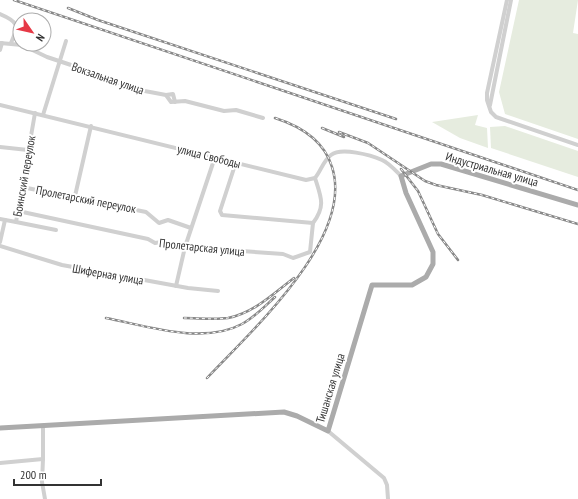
<svg xmlns="http://www.w3.org/2000/svg" width="578" height="499" viewBox="0 0 578 499" font-family="'PT Sans Narrow',sans-serif">
<rect width="100%" height="100%" fill="#fff"/>
<g fill="#e6ecdf">
<polygon points="519,0 578,0 573,33 578,34 578,139 505,114 499,92"/>
<polygon points="478,115 475,125 487,128 488,148 460,138 432,122"/>
<polygon points="505,126 578,151 578,177 491,148 490,127"/>
</g>
<g fill="none" stroke-linecap="round" stroke-linejoin="round">
<g stroke="#d0d0d0" stroke-width="4">
<polyline points="507,0 487,93 487,100 491,112 496,117 578,145"/>
<path d="M0,14C19,22 19,25 11,43"/>
<polyline points="0,43 22,45 47,57 86,70 134,89 166,95 171,102 185,101 224,111 236,110 263,118"/>
<polyline points="0,50 2,43"/>
<polyline points="166,95 173,94 175,102"/>
<path d="M0,105L306,180L315,178C321,171 323,161 331,155C341,147 371,155 382,160C389,163 395,170 401,176"/>
<polyline points="490,105 511,0"/>
<polyline points="43,115 66,41"/>
<polyline points="0,147 28,150"/>
<path d="M236,162L220,211L222,215L313,223C326,206 321,197 315,178"/>
<polyline points="22,187 146,212 159,223 168,220 191,228"/>
<polyline points="75,196 91,126"/>
<polyline points="18,211 148,239 155,243 162,242 185,247 283,254 293,258 310,252 313,223"/>
<polyline points="0,219 16,222 35,113"/>
<polyline points="16,222 56,230"/>
<polyline points="0,242 5,220"/>
<polyline points="0,246 62,265 188,288 218,291"/>
<polyline points="176,286 185,247 215,157"/>
<polyline points="328,431 384,478 387,485 388,499"/>
<polyline points="43,459 42,482 45,499"/>
<polyline points="0,463 43,459 43,426"/>
</g>
<polyline stroke="#ababab" stroke-width="5" points="0,428 284,412 297,416 328,431 372,285 412,285 426,277 433,264 433,252 406,193 401,176 431,164 441,164 578,205"/>
<g stroke="#888" stroke-width="2.5">
<g id="rail">
<polyline points="14,0 578,190"/>
<polyline points="68,8 98,20 396,119"/>
<polyline points="322,128 344,137"/>
<polyline points="339,132 368,143 425,181 436,185 482,195 578,224"/>
<polyline points="401,169 418,191 438,234 458,260"/>
<path d="M106,318C147,326 203,345 242,324C255,317 265,306 275,297"/>
<path d="M184,318C198,318 214,320 228,318C254,313 274,293 294,278"/>
<path d="M207,378C251,331 355,238 332,167C324,140 300,126 275,118"/>
</g>
</g>
<use href="#rail" stroke="#fff" stroke-width="1" stroke-dasharray="3" stroke-linecap="butt"/>
</g>
<g text-anchor="middle" dominant-baseline="central" stroke-width="4" stroke-linejoin="round" paint-order="stroke">
<g font-size="12" fill="#333" stroke="#fff">
<text transform="translate(108 78) rotate(19)">Вокзальная улица</text>
<text transform="translate(209 156) rotate(14)">улица Свободы</text>
<text transform="translate(492 169) rotate(16)">Индустриальная улица</text>
<text transform="translate(24 176) rotate(-80)">Боинский переулок</text>
<text transform="translate(86 199) rotate(11)">Пролетарский переулок</text>
<text transform="translate(202 247) rotate(6)">Пролетарская улица</text>
<text transform="translate(108 274) rotate(10)">Шиферная улица</text>
<text transform="translate(330 388) rotate(-73)">Тишанская улица</text>
</g>
</g>
<g transform="translate(32 32) rotate(124)"><circle r="19" fill="#ffffff" stroke="#adadad"/>
<path d="M0-3L7 15L0 10L-7 15Z" fill="#e63946"/>
<text y="-6" font-size="11" font-weight="bold" text-anchor="middle" fill="#333333">N</text>
</g>
<path d="M14 479v6h87v-6" fill="none" stroke="#333333" stroke-width="2"/>
<text x="20" y="479" font-size="12" fill="#333333" stroke="#ffffff" stroke-width="3" paint-order="stroke">200 m</text>
</svg>
